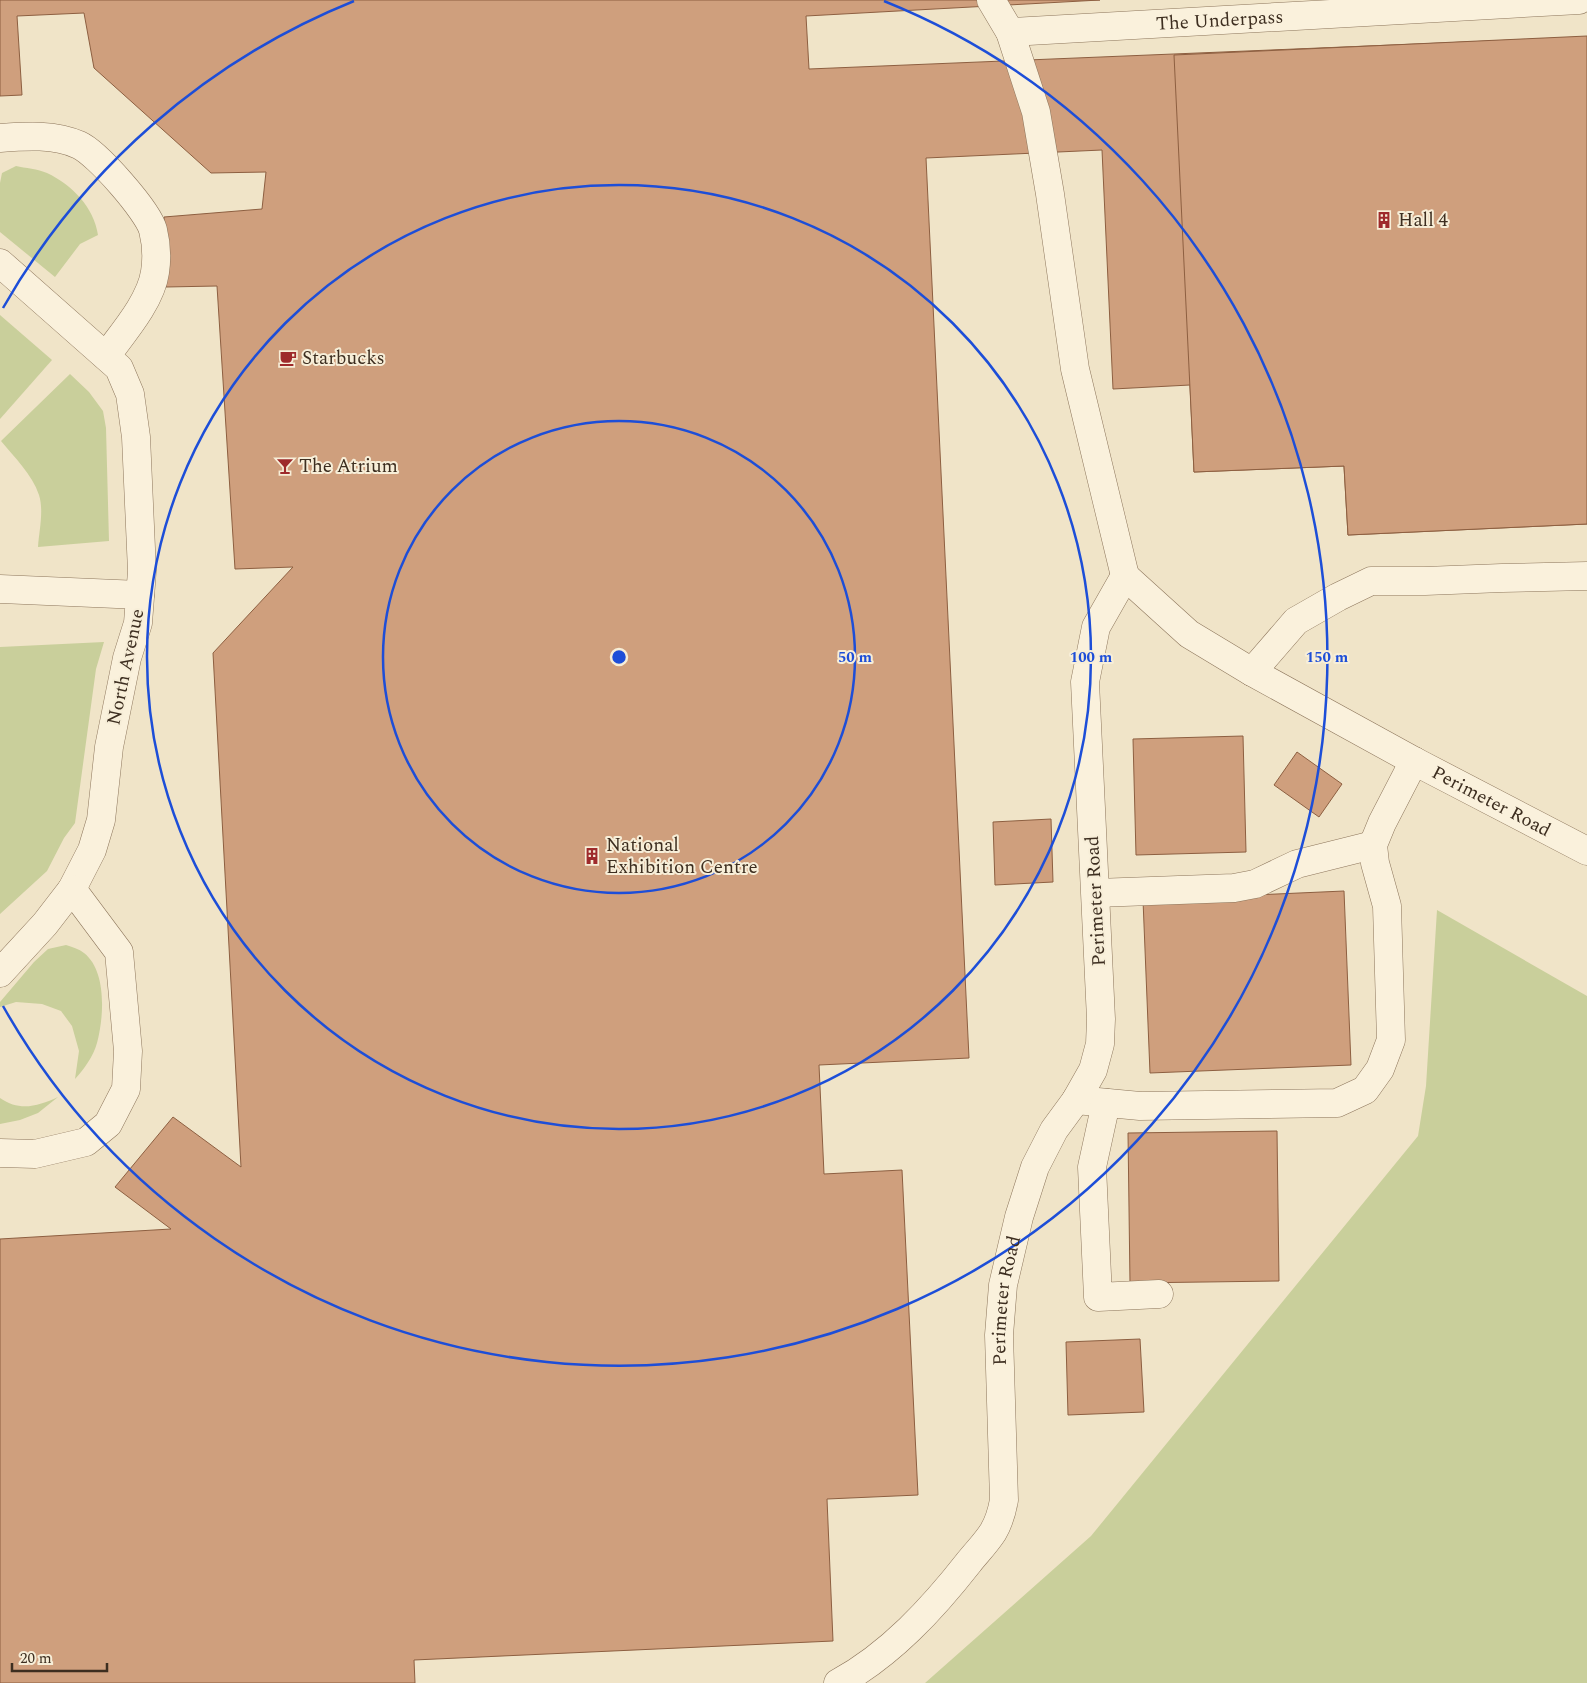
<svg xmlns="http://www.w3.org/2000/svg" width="1587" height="1683" viewBox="0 0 1587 1683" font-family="Spectral,serif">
<rect width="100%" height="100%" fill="#f0e4c8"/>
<g fill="#c9cf9b">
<path d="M16,166C25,168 38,169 47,173C72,185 94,207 98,235L80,244L55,277L0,232V183L2,173Z"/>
<polygon points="0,315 52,360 0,419"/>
<path d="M70,374L89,392L103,411L106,428L109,541L38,547C39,531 44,511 39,495C32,474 14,457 1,441Z"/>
<polygon points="104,642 96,669 75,823 64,838 47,871 0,914 0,647"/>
<polygon points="1437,910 1587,996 1587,1683 925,1683 1091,1536 1418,1136 1426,1086"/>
<path d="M66,945C72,947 79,949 84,953C107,971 104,1017 97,1043C93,1057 84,1069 75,1079L79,1051L72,1026L61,1011L42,1004L16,1002L0,1007V1002L34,962L48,949Z"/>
<path d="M58,1097L38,1113L20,1120L0,1124V1098C20,1112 38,1106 58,1097Z"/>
</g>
<g fill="#cf9f7d" stroke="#8d5f41">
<polygon points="0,0 1100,0 806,16 809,69 1587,37 1587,524 1348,535 1344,466 1194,472 1190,385 1113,389 1102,150 926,158 969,1058 819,1065 824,1174 902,1170 918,1495 827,1499 833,1641 414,1660 415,1683 0,1683 0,1239 171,1229 115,1187 173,1117 241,1167 213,653 293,567 235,569 217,286 166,287 164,217 262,209 266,172 211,173 94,68 84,13 17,16 22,95 0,96"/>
<polygon points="1587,36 1587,524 1348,535 1344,466 1194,472 1174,55"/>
<polygon points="1243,736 1246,852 1136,855 1133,739"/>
<polygon points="1297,752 1342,784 1319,817 1274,785"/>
<polygon points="1051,819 1053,882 995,885 993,822"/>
<polygon points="1344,891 1351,1065 1150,1073 1143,900"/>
<polygon points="1277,1131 1279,1281 1130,1283 1128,1133"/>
<polygon points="1140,1339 1144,1412 1068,1415 1066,1342"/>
</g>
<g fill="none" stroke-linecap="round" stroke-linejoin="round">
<g stroke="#8d765c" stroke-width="29">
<g id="minor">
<polyline points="991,0 1010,32 1036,112 1050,194 1075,369 1125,576"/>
<path id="s1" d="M1010,32L1579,0"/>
<path d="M0,138C26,136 55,134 79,145C97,153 148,211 153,230C156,242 157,259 155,272C151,301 123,333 106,356"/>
<polyline points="0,263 119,368 130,394 136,437 142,571 138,623 127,658 109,747 101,820 92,850 72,889 45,924 0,973"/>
<polyline points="0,589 140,595"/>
<polyline points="1252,672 1296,621 1338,597 1371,581 1425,581 1502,578 1587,576"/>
<polyline points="1096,893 1234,888 1255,884 1297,864 1373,845"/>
<polyline points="1076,1100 1140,1106 1337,1103 1365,1090 1380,1069 1391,1040 1387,906 1375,863 1373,845 1382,823 1414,761"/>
<polyline points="1106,1103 1092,1167 1098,1297 1159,1294"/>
<polyline points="0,1153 35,1154 86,1142 108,1124 126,1089 128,1051 119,952 72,889"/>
<path id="s2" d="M838,1683C890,1655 933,1608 969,1562C977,1552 986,1543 993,1532C999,1522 1002,1511 1004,1500L999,1335L1003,1285L1019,1217L1035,1167L1054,1130L1076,1100L1093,1070L1100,1044L1101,1019L1085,682L1096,627L1125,576L1189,634L1252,672L1414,761L1587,851"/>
</g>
</g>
<use href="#minor" stroke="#faf1dc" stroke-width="28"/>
</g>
<g fill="none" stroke="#1d4ed8" stroke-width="2.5">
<circle cx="619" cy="657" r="236"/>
<circle cx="619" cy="657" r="472"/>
<path d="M3 308A708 708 0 0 1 354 1M884 1A708 708 0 1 1 3 1006"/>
</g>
<defs>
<g id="building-bare" transform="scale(1.35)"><path d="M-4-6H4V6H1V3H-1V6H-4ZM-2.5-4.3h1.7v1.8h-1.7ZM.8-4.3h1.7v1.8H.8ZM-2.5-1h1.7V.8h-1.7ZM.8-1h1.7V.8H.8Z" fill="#9e2a2b" stroke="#f7eed8" stroke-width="2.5" paint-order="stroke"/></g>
<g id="cafe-bare" transform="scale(1.35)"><path d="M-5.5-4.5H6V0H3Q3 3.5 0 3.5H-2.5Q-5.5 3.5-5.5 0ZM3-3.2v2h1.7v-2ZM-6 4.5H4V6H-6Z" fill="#9e2a2b" stroke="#f7eed8" stroke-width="2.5" paint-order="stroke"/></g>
<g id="bar-bare" transform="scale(1.35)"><path d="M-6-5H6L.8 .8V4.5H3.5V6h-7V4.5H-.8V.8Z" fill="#9e2a2b" stroke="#f7eed8" stroke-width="2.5" paint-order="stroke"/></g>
</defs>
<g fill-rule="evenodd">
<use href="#building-bare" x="1384" y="220"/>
<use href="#cafe-bare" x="288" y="358"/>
<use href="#bar-bare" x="285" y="466"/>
<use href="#building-bare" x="592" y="856"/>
</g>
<g text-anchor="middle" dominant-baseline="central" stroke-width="4" stroke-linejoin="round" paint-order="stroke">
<g font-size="19" fill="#3d2e20" stroke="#f7eed8">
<text stroke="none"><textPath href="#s1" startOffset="210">The Underpass</textPath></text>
<text transform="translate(126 667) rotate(-78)">North Avenue</text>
<text stroke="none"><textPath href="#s2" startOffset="1639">Perimeter Road</textPath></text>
<text transform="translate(1096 901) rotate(-93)">Perimeter Road</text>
<text stroke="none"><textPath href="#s2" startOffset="452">Perimeter Road</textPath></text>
</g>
<g font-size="19" fill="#3d2e20" stroke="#f7eed8" text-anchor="start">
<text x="1398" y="220">Hall 4</text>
<text x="302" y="358">Starbucks</text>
<text x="299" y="466">The Atrium</text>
<text x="606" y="845">National<tspan x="606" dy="22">Exhibition Centre</tspan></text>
</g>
</g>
<circle cx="619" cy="657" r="8" fill="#1d4ed8" stroke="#f7eed8" stroke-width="2.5"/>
<g font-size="15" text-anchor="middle" font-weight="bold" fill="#1d4ed8" stroke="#f7eed8" stroke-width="4" stroke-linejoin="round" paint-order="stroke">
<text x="855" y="662">50 m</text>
<text x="1091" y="662">100 m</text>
<text x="1327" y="662">150 m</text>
</g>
<path d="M12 1663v8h95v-8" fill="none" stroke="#3d2e20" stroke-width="2.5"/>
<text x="20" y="1663" font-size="15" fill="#3d2e20" stroke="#f7eed8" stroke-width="4" paint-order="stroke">20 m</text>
</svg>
